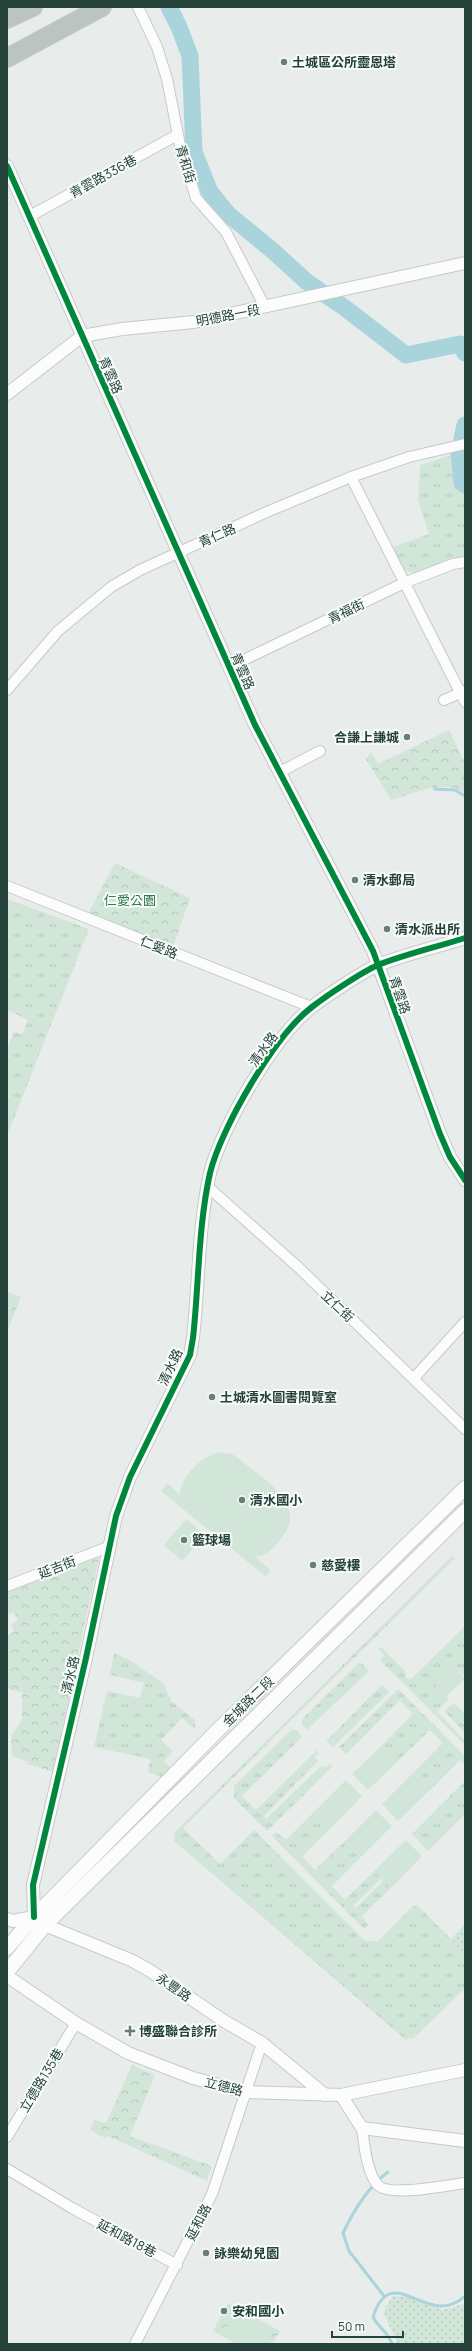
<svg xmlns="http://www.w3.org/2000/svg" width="472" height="2351" viewBox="0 0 472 2351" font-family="Manrope,'Noto Sans TC',sans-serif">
<defs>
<pattern id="grass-tufts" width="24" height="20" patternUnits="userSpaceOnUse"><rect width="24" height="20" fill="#d1e6d8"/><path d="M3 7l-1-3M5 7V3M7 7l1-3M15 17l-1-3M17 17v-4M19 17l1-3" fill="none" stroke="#b3c6ba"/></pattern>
<pattern id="park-crowns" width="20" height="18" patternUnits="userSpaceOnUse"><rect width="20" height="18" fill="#d1e6d8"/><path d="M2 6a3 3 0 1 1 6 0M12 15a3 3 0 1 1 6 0" fill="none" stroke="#b3c6ba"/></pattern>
<pattern id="garden-dots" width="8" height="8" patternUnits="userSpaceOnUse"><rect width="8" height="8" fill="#d1e6d8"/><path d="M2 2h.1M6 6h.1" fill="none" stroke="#b3c6ba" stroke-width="1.8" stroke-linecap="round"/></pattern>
</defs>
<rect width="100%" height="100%" fill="#e8edeb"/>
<g fill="url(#grass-tufts)">
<polygon points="465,451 465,557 416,574 403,570 393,547 429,534 418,501 420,465"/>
<polygon points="7,899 89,929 7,1136 7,1050 14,1032 22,1034 28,1020 7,1010"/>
<polygon points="452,1556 455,1558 183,1828 220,1864 254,1830 365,1941 378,1941 413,1906 418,1906 465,1953 465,1988 413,2039 410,2038 406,2040 173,1840 175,1837 174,1833"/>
<polygon points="465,1626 465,1677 455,1666 435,1685 449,1699 437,1711 465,1741 465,1745 380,1660 384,1655 378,1649 381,1647 407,1673 405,1676 410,1680"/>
<polygon points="114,1653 131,1661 163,1683 172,1702 195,1720 195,1730 182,1718 161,1740 173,1751 164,1761 172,1769 162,1777 148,1772 150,1759 94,1747 107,1691 140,1698 144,1683 110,1675"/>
<polygon points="360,1662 369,1671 307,1730 302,1725 302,1719"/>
<polygon points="382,1685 389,1692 333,1747 326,1741"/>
<polygon points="398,1689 465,1756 465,1764 460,1760 430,1790 413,1773 443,1743 430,1730 397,1762 381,1746 413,1714 400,1700 346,1754 339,1747"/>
<polygon points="454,1703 465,1714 465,1733 444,1711"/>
<polygon points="291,1730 297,1730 302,1737 242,1796 256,1810 317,1750 319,1753 314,1757 318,1761 264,1816 266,1819 322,1765 325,1768 330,1764 333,1766 267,1831 234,1798 234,1786"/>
<polygon points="465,1781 465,1814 428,1851 412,1834"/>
<polygon points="316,1810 333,1826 302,1856 315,1870 345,1841 361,1857 332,1886 345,1900 374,1871 382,1878 353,1906 356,1908 384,1880 391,1888 362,1916 368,1925 364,1929 272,1836 276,1832 286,1840"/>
</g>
<g fill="url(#park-crowns)">
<path d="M449,730L465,763V793C443,779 414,793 391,800L366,759L371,752L378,764Z"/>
<polygon points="115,863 190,898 173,947 88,914"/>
<polygon points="7,1292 21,1297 7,1332"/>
<polygon points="99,1557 53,1772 28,1764 28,1762 12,1756 11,1736 22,1720 22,1692 7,1689 7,1635 14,1632 11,1625 18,1620 14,1612 7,1614 7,1592"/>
<polygon points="132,2065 155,2075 130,2136 212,2166 207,2181 108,2136 105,2138 90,2130 94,2120 106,2123"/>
<polygon points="228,2303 280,2331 272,2344 237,2344 213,2331"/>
</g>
<g fill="url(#garden-dots)">
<polygon points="465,1924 465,1953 451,1939"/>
<polygon points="393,2296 410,2297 443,2310 464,2304 465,2344 398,2344 383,2312"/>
</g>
<g fill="#d1e6d8">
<path d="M219,1452L232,1454L238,1458C263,1480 311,1504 280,1540C273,1548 267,1556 255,1557L271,1570L266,1577L161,1491L167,1483L180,1495C180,1477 202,1456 219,1452Z"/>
<polygon points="186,1519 205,1535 182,1561 164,1545"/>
<polygon points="455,1666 465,1679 447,1695 449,1699 435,1685"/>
<polygon points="381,1746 397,1762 368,1790 352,1774"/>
<polygon points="413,1773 430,1790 398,1821 382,1804"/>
<polygon points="346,1780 362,1796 333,1826 316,1810"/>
<polygon points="376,1810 392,1826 361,1857 345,1841"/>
<polygon points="406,1840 422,1856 391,1888 374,1871"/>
<polygon points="238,2308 270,2326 260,2344 237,2344 222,2336"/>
</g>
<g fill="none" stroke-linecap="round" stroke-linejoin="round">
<g stroke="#a9d4db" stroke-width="3">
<polyline points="435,789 455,790 465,796"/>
<path d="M384,2296L349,2251L343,2233C353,2212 369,2186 388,2172"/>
<path d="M392,2344C389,2333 378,2327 373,2317C392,2258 428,2331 465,2296"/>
</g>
<g stroke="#a9d4db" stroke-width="17">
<polyline points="169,7 179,27 190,56 194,152 210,192 228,214 273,251 307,282 345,308 406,355 460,344 465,353"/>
<polyline points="462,439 465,425"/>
<polyline points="459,453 462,483 465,485"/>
</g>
<g stroke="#c5cac8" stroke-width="12">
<g id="minor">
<polyline points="138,7 157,47 167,79 181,150 196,198 226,232 265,307"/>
<polyline points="30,216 177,135"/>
<polyline points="351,477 465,702"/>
<polyline points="229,667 404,583 453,564 465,562"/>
<polyline points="7,690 58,631 111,587 140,570 269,511 351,477 409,457 465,444"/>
<polyline points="444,700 465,691"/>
<polyline points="280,772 320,751"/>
<polyline points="7,886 311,1007"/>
<polyline points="208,1187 298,1267 465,1429"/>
<polyline points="414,1378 465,1322"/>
<polyline points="7,1586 108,1547"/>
<path d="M362,2128C364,2143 367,2176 379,2186C392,2197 448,2185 465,2183"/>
<polyline points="7,2137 76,2023"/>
<polyline points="7,2169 72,2208 177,2265"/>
<polyline points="135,2344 212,2194 262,2043"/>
</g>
</g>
<g stroke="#c5cac8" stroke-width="14">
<g id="tertiary">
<polyline points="7,166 255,725 373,951 440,1134 450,1157 465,1180"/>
<polyline points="7,394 82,336 122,329 194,322 465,263"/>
<path d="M34,1917L33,1885L86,1658L116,1516L130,1477L190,1355L193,1338C199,1284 198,1227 210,1173C221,1128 275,1035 312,1007C326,996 362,972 378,965C406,954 437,947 465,938"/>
<polyline points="7,1919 13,1921 34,1917"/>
<polyline points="38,1920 45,1925 133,1961 152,1972 224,2021 262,2043 325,2095"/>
<polyline points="7,1976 76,2023 128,2053 193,2078 245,2092 341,2095 465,2070"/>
<polyline points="341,2095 362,2128 465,2141"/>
</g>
</g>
<g stroke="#c3cbc8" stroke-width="16">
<g id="secondary">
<polyline points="7,1948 34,1917 215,1733 465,1488"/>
<polyline points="7,1972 45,1925 465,1511"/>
</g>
</g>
<g stroke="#c3ccc9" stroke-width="20">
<g id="motorway">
<polyline points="7,19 33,7"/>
<polyline points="7,58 102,7"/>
</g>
</g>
<use href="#minor" stroke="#fcfcfc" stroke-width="10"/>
<use href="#tertiary" stroke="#fcfcfc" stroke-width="12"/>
<use href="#secondary" stroke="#fcfcfc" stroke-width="14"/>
<use href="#motorway" stroke="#bcc4c2" stroke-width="18"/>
<g stroke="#f7fbf9" stroke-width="8">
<g id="cycleway">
<polyline points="7,166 255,725 373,951 440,1134 450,1157 465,1180"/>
<path d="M34,1917L33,1885L86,1658L116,1516L130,1477L190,1355L193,1338C199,1284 198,1227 210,1173C221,1128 275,1035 312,1007C326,996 362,972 378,965C406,954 437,947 465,938"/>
</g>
</g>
<use href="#cycleway" stroke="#00873e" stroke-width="6"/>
</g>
<g fill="#697e78" stroke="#f7fbf9" stroke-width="1.5">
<circle cx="284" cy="62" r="4"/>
<circle cx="407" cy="737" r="4"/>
<circle cx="355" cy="880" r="4"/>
<circle cx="387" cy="929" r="4"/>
<circle cx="212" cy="1397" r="4"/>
<circle cx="242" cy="1500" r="4"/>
<circle cx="184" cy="1540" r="4"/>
<circle cx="313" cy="1565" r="4"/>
<path d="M128 2025h4v4h4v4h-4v4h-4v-4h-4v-4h4z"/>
<circle cx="206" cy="2253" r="4"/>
<circle cx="224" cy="2311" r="4"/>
</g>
<g text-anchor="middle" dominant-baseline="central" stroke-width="4" stroke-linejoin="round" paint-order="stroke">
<g font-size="13" font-weight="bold" fill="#24423a" stroke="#f7fbf9" text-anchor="start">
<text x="292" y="62">土城區公所靈恩塔</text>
<text x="399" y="737" text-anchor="end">合謙上謙城</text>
<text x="363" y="880">清水郵局</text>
<text x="395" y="929">清水派出所</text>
<text x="220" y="1397">土城清水圖書閱覽室</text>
<text x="250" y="1500">清水國小</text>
<text x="192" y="1540">籃球場</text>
<text x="321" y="1565">慈愛樓</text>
<text x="139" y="2031">博盛聯合診所</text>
<text x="214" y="2253">詠樂幼兒園</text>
<text x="232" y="2311">安和國小</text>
</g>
<g font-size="13" fill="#24423a" stroke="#f7fbf9">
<text transform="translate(186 164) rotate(73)">青和街</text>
<text transform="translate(103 176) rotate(-29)">青雲路336巷</text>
<text transform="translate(228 315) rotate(-11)">明德路一段</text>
<text transform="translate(111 375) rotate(66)">青雲路</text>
<text transform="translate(217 535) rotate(-24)">青仁路</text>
<text transform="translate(346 611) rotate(-26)">青福街</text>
<text transform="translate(243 671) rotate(66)">青雲路</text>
<text transform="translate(159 947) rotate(22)">仁愛路</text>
<text transform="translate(400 995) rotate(71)">青雲路</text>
<text transform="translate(263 1049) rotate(-54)">清水路</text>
<text transform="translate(338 1306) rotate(43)">立仁街</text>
<text transform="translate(170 1367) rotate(-65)">清水路</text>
<text transform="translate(57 1567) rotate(-21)">延吉街</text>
<text transform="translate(70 1675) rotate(-77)">清水路</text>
<text transform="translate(248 1701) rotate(-44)">金城路二段</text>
<text transform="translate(174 1987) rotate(35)">永豐路</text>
<text transform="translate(41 2080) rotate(-59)">立德路135巷</text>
<text transform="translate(224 2086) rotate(15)">立德路</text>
<text transform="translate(198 2222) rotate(-63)">延和路</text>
<text transform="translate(127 2238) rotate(28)">延和路18巷</text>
</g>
<g font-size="13" fill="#2d7a4b" stroke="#f7fbf9">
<text x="130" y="900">仁愛公園</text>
</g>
</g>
<rect width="472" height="2351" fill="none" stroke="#24423a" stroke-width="16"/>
<path d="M332 2331v6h71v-6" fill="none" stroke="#24423a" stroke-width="2"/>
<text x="338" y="2331" font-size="12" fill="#24423a" stroke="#f7fbf9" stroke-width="3" paint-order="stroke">50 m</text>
</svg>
